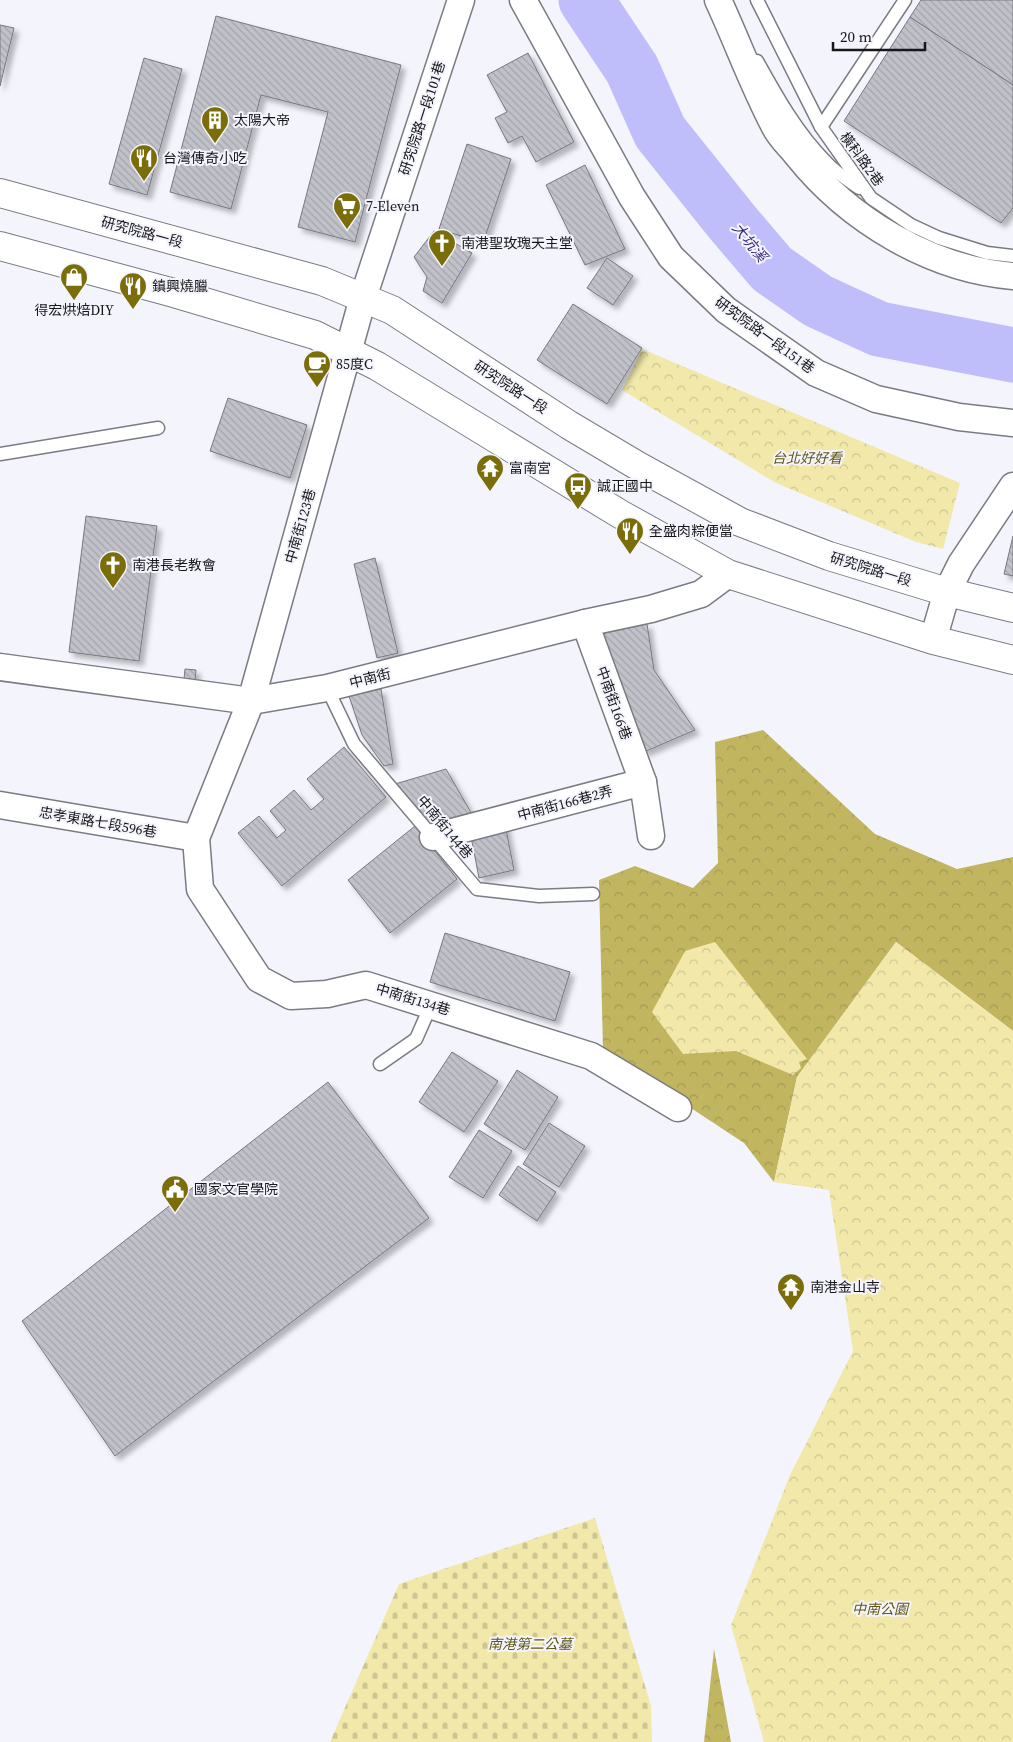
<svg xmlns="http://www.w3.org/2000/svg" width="1013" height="1742" viewBox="0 0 1013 1742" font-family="'Source Serif 4','Noto Sans TC',serif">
<defs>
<pattern id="forest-crowns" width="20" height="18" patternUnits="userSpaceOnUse" patternTransform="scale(1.25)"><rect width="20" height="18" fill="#c1b560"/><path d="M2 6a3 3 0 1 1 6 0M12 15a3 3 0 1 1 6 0" fill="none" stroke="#a59b53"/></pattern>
<pattern id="cemetery-stones" width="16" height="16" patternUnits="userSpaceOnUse" patternTransform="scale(1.25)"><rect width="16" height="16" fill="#f1e8aa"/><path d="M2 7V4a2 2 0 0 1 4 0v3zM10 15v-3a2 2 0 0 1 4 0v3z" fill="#cec692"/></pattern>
<pattern id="park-crowns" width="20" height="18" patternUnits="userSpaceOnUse" patternTransform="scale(1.25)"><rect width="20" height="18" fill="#f1e8aa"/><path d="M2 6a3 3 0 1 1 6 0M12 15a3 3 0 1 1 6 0" fill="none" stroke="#cec692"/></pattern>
<pattern id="building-back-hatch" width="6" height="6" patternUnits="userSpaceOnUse" patternTransform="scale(1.25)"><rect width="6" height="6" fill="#c1c1ca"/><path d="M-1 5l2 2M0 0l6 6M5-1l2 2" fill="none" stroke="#a5a5ad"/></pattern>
<filter id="shadow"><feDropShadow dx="4.5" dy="4.5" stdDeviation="2.5" flood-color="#0004"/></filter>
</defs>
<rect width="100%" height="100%" fill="#f4f4fd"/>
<g fill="url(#forest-crowns)">
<polygon points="763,730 875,834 957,869 1013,857 1013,1031 896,942 797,1077 774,1182 744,1143 603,1050 599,880 635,866 693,888 718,863 715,742"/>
<polygon points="714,1649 731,1742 704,1742"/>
</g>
<polygon fill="url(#cemetery-stones)" points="595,1518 651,1706 652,1742 330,1742 399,1584"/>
<g fill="url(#park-crowns)">
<polygon points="642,349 960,483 943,549 916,542 776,483 622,390"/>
<polygon points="715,942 807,1059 799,1062 801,1068 793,1075 736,1051 683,1054 652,1012 685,951"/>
<polygon points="896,942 1013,1031 1013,1742 764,1742 731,1625 790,1475 853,1351 829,1190 774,1182 797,1077"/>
</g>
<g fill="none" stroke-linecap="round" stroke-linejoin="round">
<polyline stroke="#c0bdfb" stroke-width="55" points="586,0 632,69 660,132 732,222 772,269 818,301 879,329 1013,355"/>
</g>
<g fill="url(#building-back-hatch)" stroke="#787881" filter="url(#shadow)">
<polygon points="921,0 1013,0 1013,85 910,17"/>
<polygon points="216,16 401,65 355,242 298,227 328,112 261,95 231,209 170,192"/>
<polygon points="910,17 1013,85 1013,208 1001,223 844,121"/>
<polygon points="0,25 14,28 0,86"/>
<polygon points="528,53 574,142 536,162 522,136 508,143 495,118 507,112 487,75"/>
<polygon points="144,58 182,69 147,195 109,184"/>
<polygon points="467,144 511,159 483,243 439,229"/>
<polygon points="585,165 625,249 585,265 546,185"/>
<polygon points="434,231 472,253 442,303 423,291 427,277 414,257"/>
<polygon points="607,258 633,276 613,305 587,288"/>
<polygon points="573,304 642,348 607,404 537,360"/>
<polygon points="228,398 307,425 290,478 210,451"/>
<polygon points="86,516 157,526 139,661 69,652"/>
<polygon points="1013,536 1013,576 1004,574"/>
<polygon points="375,558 398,653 377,658 354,564"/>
<polygon points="647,624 654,670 695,730 644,752 591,636"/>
<polygon points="185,669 196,670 195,681 184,679"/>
<polygon points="381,689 393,764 384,766 362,735 349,696"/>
<polygon points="344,747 386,797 282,886 238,833 259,816 277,838 286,830 270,811 294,790 311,810 324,799 307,779"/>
<polygon points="446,769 473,816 427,825 395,784"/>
<polygon points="505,824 514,870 479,878 470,831"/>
<polygon points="415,826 457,879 390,933 348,880"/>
<polygon points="445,933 570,972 555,1021 430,982"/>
<polygon points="452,1052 498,1081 464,1132 419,1102"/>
<polygon points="517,1070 558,1097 525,1150 484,1124"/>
<polygon points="328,1082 429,1218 115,1456 22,1321"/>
<polygon points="549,1123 585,1146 559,1187 523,1164"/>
<polygon points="479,1130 512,1151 483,1198 449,1177"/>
<polygon points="518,1166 556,1192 537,1221 499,1195"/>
</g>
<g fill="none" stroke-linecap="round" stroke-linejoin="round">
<g stroke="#7b7b83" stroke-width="15">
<g id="service">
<polyline points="757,0 821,127 871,198 911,225 939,238 987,253 1013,256"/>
<path d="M757,61C777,97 797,133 826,162C835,172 848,180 859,188"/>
<polyline points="821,127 905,0"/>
<polyline points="0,454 158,428"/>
<polyline points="327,688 354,744 477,889 539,896 593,894"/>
<polyline points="380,1064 416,1039 431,1005"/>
</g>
</g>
<g stroke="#7b7b83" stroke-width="29">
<g id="minor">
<polyline points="461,0 363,298 251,701 196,838 200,889 259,979 291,996 327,994 366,985 591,1056 678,1108"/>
<polyline points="523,0 632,197 671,257 726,310 816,373 876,399 959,417 1013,423"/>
<path d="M718,0C737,41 753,85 774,125C779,136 789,145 797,155C849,220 930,269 1013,276"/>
<polyline points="585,623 643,782"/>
<polyline points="933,640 947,592 961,564 1013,486"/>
<polyline points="0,667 251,701 327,688 585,623 651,609 701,594 728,574"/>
<polyline points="0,805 196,838"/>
<polyline points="433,837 643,782 651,836"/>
</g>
</g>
<g stroke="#7b7b83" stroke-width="30">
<g id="secondary">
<polyline points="0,193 322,281 392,310 569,425 638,466 740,522 829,556 947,592 1013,608"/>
<polyline points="0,246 174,293 315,335 377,366 620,514 728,574 933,640 1013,660"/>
</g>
</g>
<use href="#service" stroke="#fff" stroke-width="12"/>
<use href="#minor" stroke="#fff" stroke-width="26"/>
<use href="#secondary" stroke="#fff" stroke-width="28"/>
</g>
<defs>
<g id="building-pin" transform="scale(1.4375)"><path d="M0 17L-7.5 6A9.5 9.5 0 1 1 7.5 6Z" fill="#7a6d0a" stroke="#f4f4fd"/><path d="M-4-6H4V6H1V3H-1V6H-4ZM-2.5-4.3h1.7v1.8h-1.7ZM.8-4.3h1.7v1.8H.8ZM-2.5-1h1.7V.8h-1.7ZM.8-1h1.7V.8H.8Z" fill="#fff"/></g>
<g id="restaurant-pin" transform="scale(1.4375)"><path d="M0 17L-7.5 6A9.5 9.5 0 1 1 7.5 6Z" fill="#7a6d0a" stroke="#f4f4fd"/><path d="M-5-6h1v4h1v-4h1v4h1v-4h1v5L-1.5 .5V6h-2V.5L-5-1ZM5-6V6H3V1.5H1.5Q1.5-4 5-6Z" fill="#fff"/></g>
<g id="supermarket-pin" transform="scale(1.4375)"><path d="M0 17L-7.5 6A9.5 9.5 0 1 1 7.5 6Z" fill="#7a6d0a" stroke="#f4f4fd"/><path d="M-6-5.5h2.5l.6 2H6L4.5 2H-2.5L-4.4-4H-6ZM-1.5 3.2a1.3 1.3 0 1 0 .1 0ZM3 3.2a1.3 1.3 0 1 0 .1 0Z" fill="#fff"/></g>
<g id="church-pin" transform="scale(1.4375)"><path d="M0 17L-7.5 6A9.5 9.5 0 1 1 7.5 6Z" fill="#7a6d0a" stroke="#f4f4fd"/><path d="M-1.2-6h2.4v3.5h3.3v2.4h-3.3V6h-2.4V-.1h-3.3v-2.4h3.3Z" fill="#fff"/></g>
<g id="shop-pin" transform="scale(1.4375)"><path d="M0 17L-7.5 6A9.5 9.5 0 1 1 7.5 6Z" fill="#7a6d0a" stroke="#f4f4fd"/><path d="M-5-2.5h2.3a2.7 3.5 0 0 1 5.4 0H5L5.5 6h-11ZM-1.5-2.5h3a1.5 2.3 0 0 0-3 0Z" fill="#fff"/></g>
<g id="cafe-pin" transform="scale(1.4375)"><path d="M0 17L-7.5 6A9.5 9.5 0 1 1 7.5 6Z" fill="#7a6d0a" stroke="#f4f4fd"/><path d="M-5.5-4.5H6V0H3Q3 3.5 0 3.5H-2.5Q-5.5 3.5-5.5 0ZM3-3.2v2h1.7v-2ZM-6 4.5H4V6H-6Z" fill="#fff"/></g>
<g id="temple-pin" transform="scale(1.4375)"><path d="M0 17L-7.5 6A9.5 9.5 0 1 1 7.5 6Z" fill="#7a6d0a" stroke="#f4f4fd"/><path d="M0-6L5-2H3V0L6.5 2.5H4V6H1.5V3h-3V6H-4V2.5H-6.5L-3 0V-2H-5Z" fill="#fff"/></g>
<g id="bus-pin" transform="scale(1.4375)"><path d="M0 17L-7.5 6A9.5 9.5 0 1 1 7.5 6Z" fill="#7a6d0a" stroke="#f4f4fd"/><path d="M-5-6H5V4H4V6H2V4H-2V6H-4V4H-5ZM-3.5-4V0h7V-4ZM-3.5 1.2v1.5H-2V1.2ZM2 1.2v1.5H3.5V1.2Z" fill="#fff"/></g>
<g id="civic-pin" transform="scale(1.4375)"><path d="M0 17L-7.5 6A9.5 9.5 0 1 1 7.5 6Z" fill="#7a6d0a" stroke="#f4f4fd"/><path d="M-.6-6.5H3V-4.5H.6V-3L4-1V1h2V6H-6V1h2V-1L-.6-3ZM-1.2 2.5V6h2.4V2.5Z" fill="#fff"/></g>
</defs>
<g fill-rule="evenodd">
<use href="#building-pin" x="215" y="120"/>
<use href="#restaurant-pin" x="144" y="158"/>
<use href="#supermarket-pin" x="347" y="206"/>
<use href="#church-pin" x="442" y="243"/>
<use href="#shop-pin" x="74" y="277"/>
<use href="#restaurant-pin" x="133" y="286"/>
<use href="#cafe-pin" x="317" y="364"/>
<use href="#temple-pin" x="490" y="468"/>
<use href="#bus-pin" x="578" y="486"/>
<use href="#restaurant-pin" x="630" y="531"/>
<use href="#church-pin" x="113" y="565"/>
<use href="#civic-pin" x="175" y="1189"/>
<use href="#temple-pin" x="791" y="1287"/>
</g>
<g text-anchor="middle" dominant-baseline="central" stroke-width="4" stroke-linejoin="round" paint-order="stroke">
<g font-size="14" fill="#17171a" stroke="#f4f4fd">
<text transform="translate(422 118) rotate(-72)">研究院路一段101巷</text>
<text transform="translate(862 159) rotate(54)">橫科路2巷</text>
<text transform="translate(142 232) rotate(15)">研究院路一段</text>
<text transform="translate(765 335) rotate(36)">研究院路一段151巷</text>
<text transform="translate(511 387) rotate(33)">研究院路一段</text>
<text transform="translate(300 526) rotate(-74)">中南街123巷</text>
<text transform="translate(871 569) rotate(17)">研究院路一段</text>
<text transform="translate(370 678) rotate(-14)">中南街</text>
<text transform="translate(614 703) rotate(70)">中南街166巷</text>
<text transform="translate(565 803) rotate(-15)">中南街166巷2弄</text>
<text transform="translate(98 822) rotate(10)">忠孝東路七段596巷</text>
<text transform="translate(445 827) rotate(50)">中南街144巷</text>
<text transform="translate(413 999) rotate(17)">中南街134巷</text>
</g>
<g font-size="14" fill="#17171a" stroke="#f4f4fd" text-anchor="start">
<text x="234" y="120">太陽大帝</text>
<text x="163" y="158">台灣傳奇小吃</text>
<text x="366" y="206">7-Eleven</text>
<text x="461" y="243">南港聖玫瑰天主堂</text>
<text x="152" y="286">鎮興燒臘</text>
<text x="74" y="310" text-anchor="middle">得宏烘焙DIY</text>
<text x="336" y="364">85度C</text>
<text x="509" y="468">富南宮</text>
<text x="597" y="486">誠正國中</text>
<text x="649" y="531">全盛肉粽便當</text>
<text x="132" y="565">南港長老教會</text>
<text x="194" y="1189">國家文官學院</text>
<text x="810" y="1287">南港金山寺</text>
</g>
<g font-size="14" font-style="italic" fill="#5f5616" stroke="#f4f4fd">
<text x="807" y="458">台北好好看</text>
<text x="880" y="1609">中南公園</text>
<text x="530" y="1644">南港第二公墓</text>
</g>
<g font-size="15" font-style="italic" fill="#39277d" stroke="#f4f4fd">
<text transform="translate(750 242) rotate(51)">大坑溪</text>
</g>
</g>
<path d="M833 42v8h92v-8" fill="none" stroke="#17171a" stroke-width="2.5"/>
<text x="840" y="42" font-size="15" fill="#17171a" stroke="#f4f4fd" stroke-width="4" paint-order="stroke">20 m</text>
</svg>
